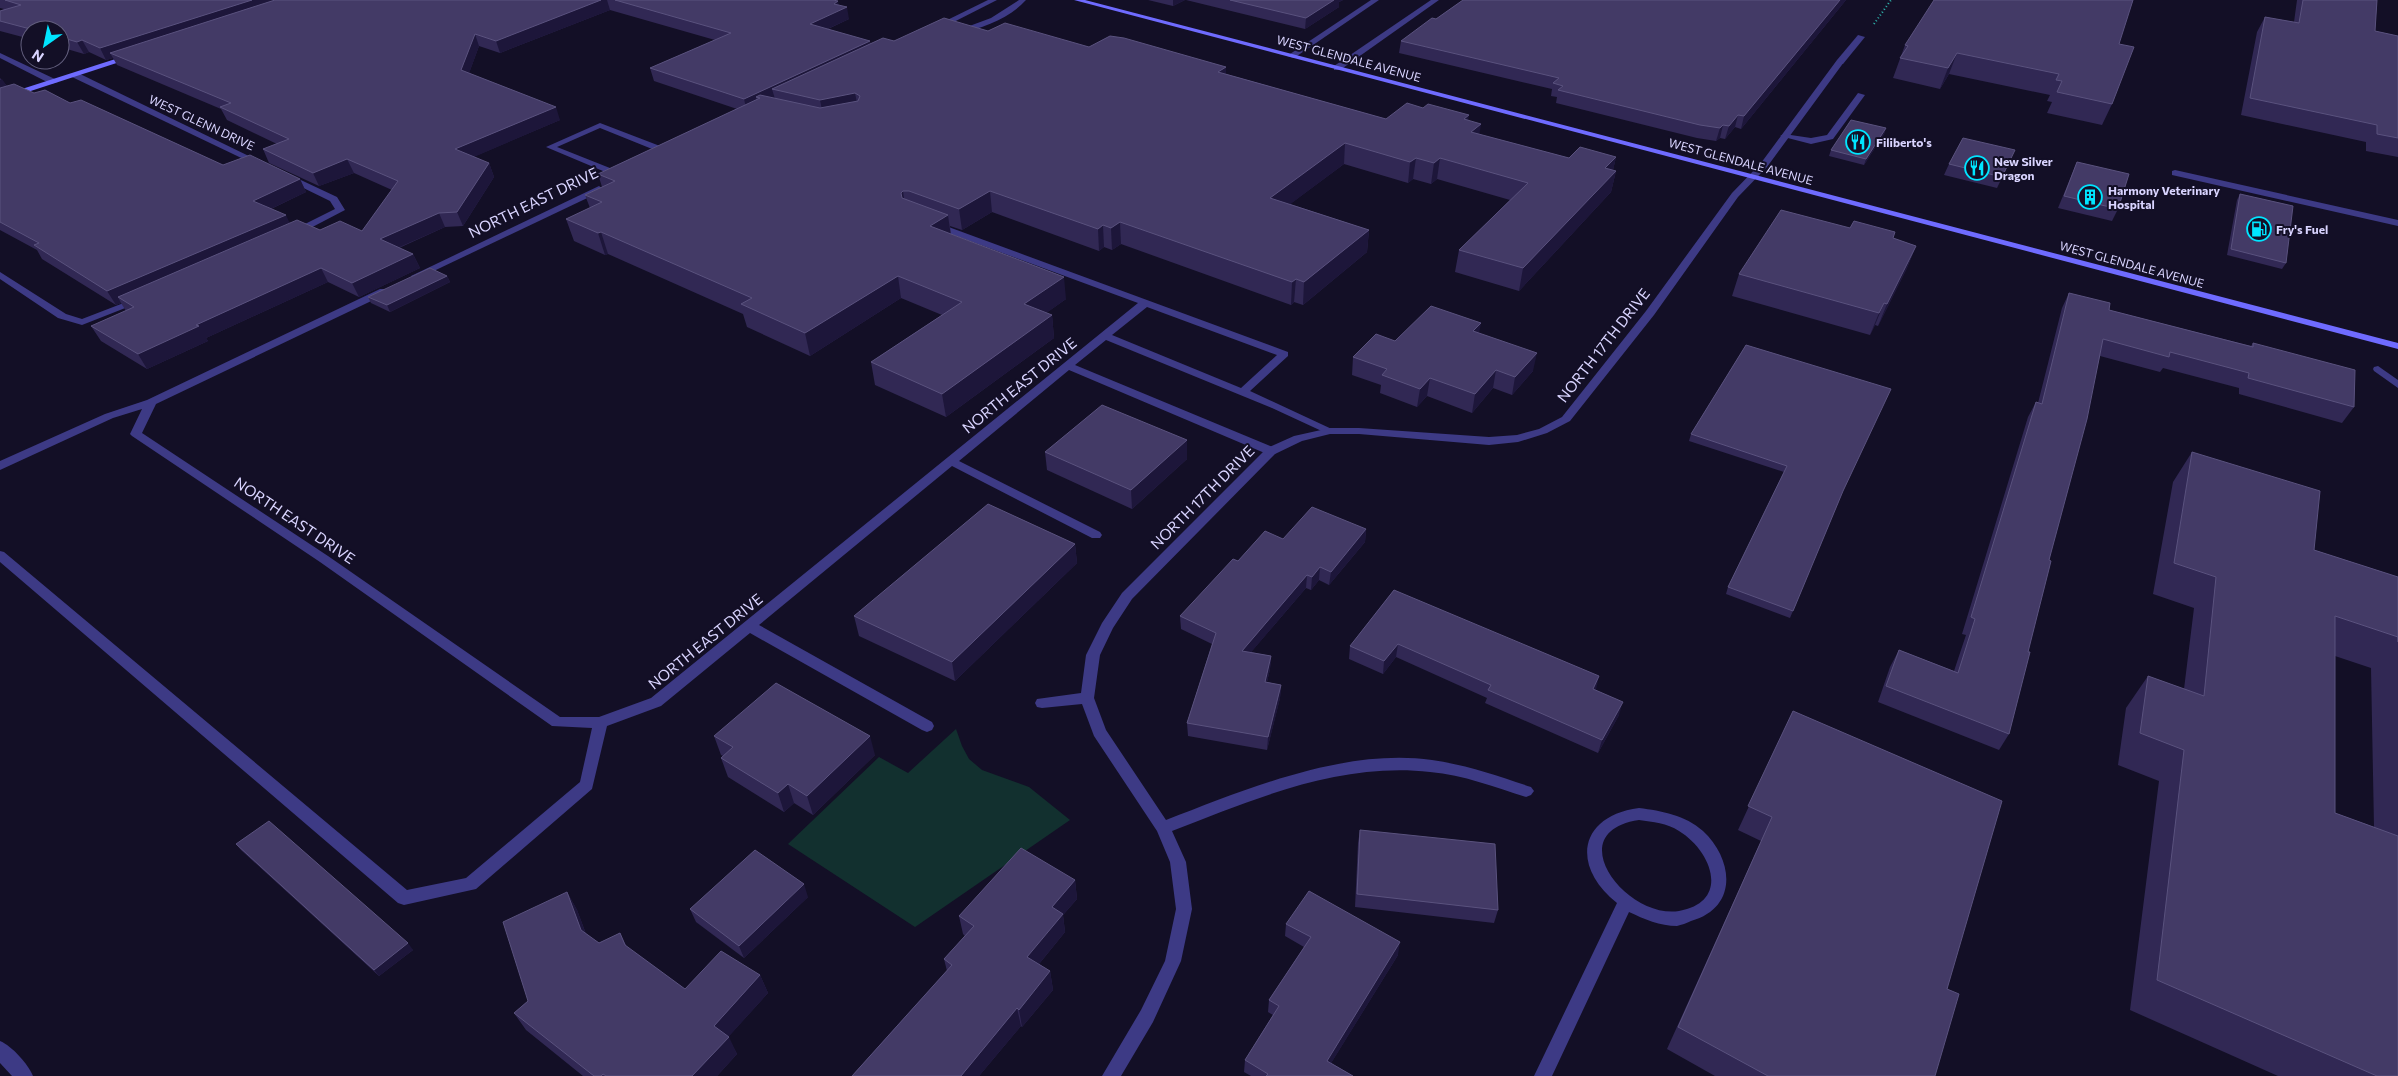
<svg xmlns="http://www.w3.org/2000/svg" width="2398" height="1076" viewBox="0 0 2398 1076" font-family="Commissioner,sans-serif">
<rect width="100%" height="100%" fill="#130f26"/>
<polygon fill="#12302f" points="956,729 962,746 969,759 982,770 1029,787 1070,820 915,927 788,844 879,757 908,773"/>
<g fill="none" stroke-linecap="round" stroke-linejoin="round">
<polyline stroke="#2fb8b0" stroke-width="2" stroke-dasharray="1 2.5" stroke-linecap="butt" points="1874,24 1891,0"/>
<g fill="#3d3a85" fill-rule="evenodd">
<polygon points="988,0 997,0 940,29 933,27"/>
<path d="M1019,0H1026C1010,18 983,28 960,33L956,31L991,18Z"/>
<polygon points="1858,35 1865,37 1843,64 1837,64 1837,60"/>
<polygon points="1858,93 1865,95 1833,139 1811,144 1780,136 1784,134 1811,138 1827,135"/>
<polygon points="600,123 673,151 674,153 667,155 600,128 557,147 625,174 625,178 622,179 546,147"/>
<polygon points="2175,170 2398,220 2398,226 2172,175 2172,171"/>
<polygon points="599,186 603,189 602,191 419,278 416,279 411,276"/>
<path d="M935,222L1288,352V356L1250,391L1336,431L1330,434L1326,433L1272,408L1106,340L1075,365L1275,448L1277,451L1275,454H1267L1069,370L959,461L1100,532L1102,535L1100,538H1092L952,466L759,625L932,722L934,726L932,730L927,732L922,730L750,633L661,706L607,726L592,789L476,889L404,905L398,903L0,562V551L4,552L407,890L466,878L580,782L592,728L552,726L320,562L132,436L130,434L142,409L113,418L0,470V461L105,414L147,400L380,289H388V293L156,404L142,433L328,556L560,717H599L651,698L1138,303L932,227L930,225ZM1147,307L1277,355L1241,388L1112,335Z"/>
<polygon points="2378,366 2398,380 2398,388 2374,371 2373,369 2374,367"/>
<path d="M1639,808C1662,811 1685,815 1703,831C1734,860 1738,908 1691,921C1687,923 1681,925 1677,926C1660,926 1644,919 1629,912L1552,1076H1534L1617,903C1571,867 1578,816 1639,808ZM1639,820C1653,822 1667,823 1679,831C1712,851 1731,902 1679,911C1626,919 1559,832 1639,820Z"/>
</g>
<g fill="#3d3a85" fill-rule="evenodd">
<polygon points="1371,0 1379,0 1294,58 1287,56"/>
<polygon points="1431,0 1439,0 1340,70 1334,70 1334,66"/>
<polygon points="0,53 57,80 58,82 51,84 0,58"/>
<path d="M1837,60L1844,62L1767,167L1738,197L1654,315L1570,421L1547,433L1518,442L1489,445L1359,434H1330L1302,441L1275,454L1132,599L1113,628L1100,655L1094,698L1106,730L1166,820C1247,789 1343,748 1432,760C1467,765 1498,776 1531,787L1534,791L1531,795L1526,797C1494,787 1464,775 1430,772C1340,762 1254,799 1172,831L1186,862L1192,909L1181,961L1153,1022L1121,1076H1102L1141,1010L1165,961L1176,909L1170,862L1157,831L1094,736L1082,704L1042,708L1037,707L1035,703L1037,699L1081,693L1086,655L1102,623L1122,593L1267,448L1294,436L1330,428H1359L1489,437L1517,435L1539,429L1562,417L1646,311L1732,193L1761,163Z"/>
<polygon points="72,73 78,73 265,164 258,166 72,77"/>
<polygon points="288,174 337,197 345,210 299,234 293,234 293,230 335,209 330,201 285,179 285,175"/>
<polygon points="0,272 66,314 82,319 134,299 138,298 143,301 82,325 58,318 0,279"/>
<path d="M0,1041C12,1046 28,1064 33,1076H12L0,1063Z"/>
</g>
<g fill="#6f6bff" fill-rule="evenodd">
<polygon points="1074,0 1085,0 2398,343 2398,349"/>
<polygon points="128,55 135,57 0,101 0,96"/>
</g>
</g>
<g fill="#312854" fill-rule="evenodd">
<polygon points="0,0 833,0 839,5 849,19 828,29 871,43 988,31 1089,47 1226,67 1226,74 1386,119 1468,120 1480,135 1569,158 1616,157 1613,170 1616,171 1611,192 1519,291 1455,272 1459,250 1510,200 1437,179 1431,184 1413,179 1408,183 1344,164 1290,204 1369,230 1367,252 1303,305 1294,302 1291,305 1121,244 1112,250 1104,247 1099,251 992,212 962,230 950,226 951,234 1066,299 1046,313 1052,315 1054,338 946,417 875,385 871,362 942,315 901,298 810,356 747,327 743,314 608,254 605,255 574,241 566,219 590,208 585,195 602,187 598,174 737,109 654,81 650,68 715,40 610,10 500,53 479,46 469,73 560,120 473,157 489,163 494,177 463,226 445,227 399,248 413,254 420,268 359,297 328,282 206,338 208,341 147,369 101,341 91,326 126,311 121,303 116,305 42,259 37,250 0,230 0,78 7,86 70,103 223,165 300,179 306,192 271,209 290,223 320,230 362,231 392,190 354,173 319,186 269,163 263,149 277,144 227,120 221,109 117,65 113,58 106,60 89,52 84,54 60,47 60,30 30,30 30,39 0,31 0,11 4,9 0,8"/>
<polygon points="1148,0 1185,0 1173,6"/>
<polygon points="1186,0 1343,0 1339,2 1339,7 1305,29"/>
<polygon points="1463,0 1846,0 1741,129 1735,127 1725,139 1720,138 1716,141 1697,138 1556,103 1557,97 1551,96 1552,89 1399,53 1401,41 1436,19"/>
<polygon points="2297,0 2377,0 2375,31 2398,36 2398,157 2366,151 2366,142 2241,115 2257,32 2265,17 2294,22"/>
<polygon points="2119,44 2112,104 2102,125 2047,113 2052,102 2047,101 2050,95 1949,74 1940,89 1893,78 1905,45"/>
<polygon points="1886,128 1884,134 1864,165 1829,156 1831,150"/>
<polygon points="2010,161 1997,188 1944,175 1949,164"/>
<polygon points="2077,162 2118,209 2112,221 2058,208"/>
<polygon points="2240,194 2286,263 2282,269 2227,255 2237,200"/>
<polygon points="1850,228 1893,238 1916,246 1907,268 1878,326 1875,325 1870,335 1732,296 1739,274"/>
<polygon points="447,276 450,282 390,312 371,303 368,297"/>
<polygon points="2069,293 2109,310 2251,346 2253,343 2354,407 2342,423 2239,394 2239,388 2163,368 2160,372 2100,356 2049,560 2009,734 1999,750 1878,702 1890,667 1899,650 1954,671 1966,635 1962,634 2028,417 2036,402 2038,403 2062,308"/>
<polygon points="1479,333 1533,371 1512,395 1493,388 1472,413 1427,396 1417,407 1380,393 1381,385 1352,375 1353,357 1395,341"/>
<polygon points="1746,345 1840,498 1790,618 1726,594 1728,587 1784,472 1689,441 1691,434"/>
<polygon points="1045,452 1187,459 1132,509 1047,470"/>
<path d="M2192,452L2314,550L2398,577V1076H2278L2130,1010L2159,781L2118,765L2126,708L2148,676L2184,689L2194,608L2153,594L2173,482ZM2335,656L2371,668L2374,827L2335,813Z"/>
<polygon points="1366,529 1365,542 1329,585 1319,580 1311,590 1306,588 1251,652 1271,656 1270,669 1267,682 1281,685 1280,698 1267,750 1188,736 1187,723 1212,644 1181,629 1180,616 1238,561 1283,539"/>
<polygon points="1075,544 1077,563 955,681 859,636 854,616"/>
<polygon points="1394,590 1595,690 1619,715 1598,753 1485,703 1487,698 1396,657 1383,674 1349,659 1350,646"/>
<polygon points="1793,711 1947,989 1935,1076 1715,1076 1667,1049 1761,841 1738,830"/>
<polygon points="714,736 875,755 813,815 794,803 784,812 728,777 721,758 723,756 721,755"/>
<polygon points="1360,830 1498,910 1494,923 1355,907 1358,843"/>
<polygon points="236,844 413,950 379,976 241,850"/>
<polygon points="1075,880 1077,899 1063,915 1065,932 1039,964 1050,971 1053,990 1022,1027 1021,1026 979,1076 852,1076 947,971 944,959 965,936 963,934 959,916"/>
<polygon points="567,892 577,910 586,934 599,943 620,933 627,947 685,989 760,975 768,993 728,1037 737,1054 717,1076 583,1076 526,1030 514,1013 528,1001"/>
<polygon points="808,897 744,958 696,922 690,909"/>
<polygon points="1286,924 1398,955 1331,1063 1353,1076 1251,1076 1244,1072 1245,1060 1273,1015 1268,1012 1269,1000 1304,947 1285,936"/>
</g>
<g fill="#1d163a">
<polygon points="252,0 294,0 110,53 113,58 106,60 100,48"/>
<polygon points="601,0 607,0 610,10 500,53 496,41"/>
<polygon points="1173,0 1185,0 1173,6"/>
<polygon points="1334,0 1343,0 1339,2 1339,7 1305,29 1306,18"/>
<polygon points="1840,0 1846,0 1741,129 1744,116"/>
<polygon points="838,1 840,10 847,7 849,19 812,36 810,24 834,4"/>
<polygon points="475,34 479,46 466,82 461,70"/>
<polygon points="82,40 89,52 84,54 77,42"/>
<polygon points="870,41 872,53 772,89 775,99 756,97 759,107 747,112 744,99"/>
<polygon points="1957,53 1949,74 1940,89 1948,68"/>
<polygon points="1226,67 1226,86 1218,72"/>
<polygon points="2,79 10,91 0,94 0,80"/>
<polygon points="855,93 859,113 824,120 820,100"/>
<polygon points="556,107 560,120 460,163 455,149"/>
<polygon points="1469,115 1466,135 1464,119"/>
<polygon points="1738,115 1735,127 1725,139 1729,126"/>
<polygon points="1481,124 1478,144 1471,132"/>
<polygon points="1723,125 1720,138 1716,141 1720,128"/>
<polygon points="1886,128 1884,134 1864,165 1866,159"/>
<polygon points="1345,143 1344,164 1269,220 1270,198"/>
<polygon points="1616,157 1612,175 1616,171 1611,192 1519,291 1523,268 1605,168"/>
<polygon points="1416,158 1413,179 1408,183 1410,162"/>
<polygon points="1440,158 1437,179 1431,184 1434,163"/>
<polygon points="347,159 354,173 319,186 313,173"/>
<polygon points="489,163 494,177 463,226 457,212"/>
<polygon points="300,179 306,192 260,214 253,201"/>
<polygon points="903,191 906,212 901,193"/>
<polygon points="990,191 992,212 962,230 959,209"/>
<polygon points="439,213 445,227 386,253 380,239"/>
<polygon points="286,215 292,228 118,297 121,303 116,305 107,291"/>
<polygon points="948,215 951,237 930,226"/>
<polygon points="1120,222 1121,244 1112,250 1111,228"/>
<polygon points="1103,225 1104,247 1099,251 1098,229"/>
<polygon points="1369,230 1367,252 1303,305 1304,282"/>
<polygon points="601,232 608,254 605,255 598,233"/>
<polygon points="1916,246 1907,268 1878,326 1887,304"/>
<polygon points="413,254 420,268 359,297 352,283"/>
<polygon points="321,268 328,282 206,338 208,341 147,369 138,354 196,325"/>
<polygon points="447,276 450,282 390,312 387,305"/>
<polygon points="898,276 901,298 810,356 805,333"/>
<polygon points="1064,277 1066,299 1027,327 1024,304"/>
<polygon points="1296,279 1294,302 1291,305 1292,282"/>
<polygon points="1884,303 1875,325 1870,335 1879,313"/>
<polygon points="1052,315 1054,338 946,417 942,394"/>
<polygon points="1481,323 1478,340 1473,331"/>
<polygon points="1537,353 1533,371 1512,395 1515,377"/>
<polygon points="1496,370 1493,388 1472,413 1475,394"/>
<polygon points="1430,378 1427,396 1417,407 1420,389"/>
<polygon points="1187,440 1187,459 1132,509 1131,490"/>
<polygon points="1366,529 1365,542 1329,585 1331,572"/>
<polygon points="1075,544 1077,563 955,681 952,662"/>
<polygon points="1320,567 1319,580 1311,590 1312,577"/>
<polygon points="1307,575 1306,588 1241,664 1242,651"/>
<polygon points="1398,644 1396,657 1383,674 1384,661"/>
<polygon points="1271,656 1270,669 1264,695 1265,682"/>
<polygon points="1599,676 1596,690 1593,689"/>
<polygon points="1281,685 1280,698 1267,750 1268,737"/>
<polygon points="1623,702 1619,715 1598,753 1602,740"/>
<polygon points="870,736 875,755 813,815 807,796"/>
<polygon points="788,784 794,803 784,812 778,793"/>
<polygon points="1075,880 1077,899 1063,915 1065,932 1030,975 1027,957 1052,907"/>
<polygon points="804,884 808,897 744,958 739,946"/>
<polygon points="567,892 577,910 591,948 581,930"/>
<polygon points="1400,942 1398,955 1325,1073 1327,1061"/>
<polygon points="408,943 413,950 379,976 374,970"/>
<polygon points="1050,971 1053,990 1022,1027 1019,1010"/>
<polygon points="760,975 768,993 722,1044 714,1026"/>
<polygon points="1017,1008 1021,1026 979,1076 961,1076"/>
<polygon points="729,1037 737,1054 717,1076 692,1076"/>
</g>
<g fill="#433a66" stroke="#5a527e">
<polygon points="5,0 252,0 100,48 82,40 77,42 60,37 60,30 34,30 0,21 0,11 21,5"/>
<polygon points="275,0 601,0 496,41 475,34 461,70 556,107 455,149 489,163 457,212 439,213 380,239 413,254 352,283 321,268 196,325 199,326 138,354 91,326 134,307 118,297 297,220 320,230 340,221 362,231 398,181 347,159 313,173 263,149 289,139 220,107 231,103 110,53"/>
<polygon points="615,0 833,0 838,1 834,4 847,7 810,24 870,41 744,99 650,68 731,33"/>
<polygon points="1230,0 1334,0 1306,18"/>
<polygon points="1463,0 1840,0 1744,116 1738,115 1729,126 1723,125 1720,128 1700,125 1558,90 1563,86 1553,83 1559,78 1401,41 1432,18 1436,19"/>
<polygon points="1934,0 2133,0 2119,44 2134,47 2112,104 2057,92 2062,81 2056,80 2059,74 1957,53 1948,68 1900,58 1908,46 1905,45"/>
<polygon points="2303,0 2377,0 2375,31 2398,36 2398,138 2377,134 2377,125 2250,98 2265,17 2299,23"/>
<polygon points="944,18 988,31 1005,23 1089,47 1110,36 1124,38 1226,67 1218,72 1386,119 1407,103 1423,108 1428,104 1469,115 1464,119 1481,124 1471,132 1569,158 1580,147 1616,157 1605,168 1616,171 1523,268 1459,250 1528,183 1440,158 1434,163 1416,158 1410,162 1345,143 1270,198 1369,230 1304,282 1296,279 1292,282 1120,222 1111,228 1103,225 1098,229 990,191 959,209 909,191 903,191 901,193 902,198 948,215 930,226 1064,277 1024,304 1052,315 942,394 871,362 962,302 898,276 805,333 741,304 752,298 601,232 598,233 566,219 602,202 585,195 615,181 598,174 760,98 756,97 760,95 820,108 858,101 860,96 855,93 820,100 772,89 883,38 894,41"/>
<polygon points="14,84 34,93 45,90 70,103 81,100 223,165 250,155 300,179 253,201 286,215 107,291 34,245 39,243 0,222 0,88"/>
<polygon points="1851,120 1886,128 1866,159 1831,150"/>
<polygon points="1963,138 2015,150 2002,177 1949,164"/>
<polygon points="2077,162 2129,174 2118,209 2064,196"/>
<polygon points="2240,194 2293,206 2286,263 2231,249"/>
<polygon points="1781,210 1850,228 1854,221 1895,232 1893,238 1916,246 1887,304 1884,303 1879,313 1739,274"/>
<polygon points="430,268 447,276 387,305 368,297"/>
<polygon points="2069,293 2110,303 2109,310 2253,347 2253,343 2355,370 2354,407 2248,378 2249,373 2170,352 2169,357 2103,339 2087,419 2049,560 2051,561 2028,652 2030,652 2009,734 1886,686 1899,650 1958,673 1975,619 1971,617 2036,402 2042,404"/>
<polygon points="1431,306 1481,323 1473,331 1537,353 1515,377 1496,370 1475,394 1430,378 1420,389 1382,375 1387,369 1353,357 1376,334 1395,341"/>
<polygon points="1746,345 1891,389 1843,491 1793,611 1728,587 1787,466 1691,434"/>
<polygon points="1102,405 1187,440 1131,490 1045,452"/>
<polygon points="2192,452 2320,491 2314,550 2398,577 2398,642 2398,637 2335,616 2335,813 2398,836 2398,1076 2377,1076 2157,980 2184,750 2140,733 2148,676 2204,696 2216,577 2174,563"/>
<polygon points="988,504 1075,544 952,662 854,616"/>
<polygon points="1312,507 1366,529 1331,572 1320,567 1312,577 1307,575 1242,651 1271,656 1265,682 1281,685 1268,737 1187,723 1216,633 1180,616 1233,559 1238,561 1265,531 1283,539"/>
<polygon points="1394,590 1599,676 1593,689 1623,702 1602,740 1488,690 1491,685 1398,644 1384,661 1350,646"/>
<polygon points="776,683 870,736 807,796 788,784 778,793 721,758 733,747 714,736"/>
<polygon points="1793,711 2002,801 1947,989 1959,994 1935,1076 1768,1076 1678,1027 1772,817 1748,806"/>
<polygon points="269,821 408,943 374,970 236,844"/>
<polygon points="1360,830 1495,844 1498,910 1357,894"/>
<polygon points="1021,848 1075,880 1052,907 1063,914 1027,957 1050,971 1019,1010 1017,1008 961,1076 852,1076 952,965 944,959 974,926 959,916"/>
<polygon points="755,850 804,884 739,946 690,909"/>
<polygon points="1309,891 1400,942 1327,1061 1353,1076 1266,1076 1268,1074 1245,1060 1279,1006 1269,1000 1311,937 1286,924"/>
<polygon points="567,892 581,930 599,943 620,933 625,945 685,989 721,951 760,975 714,1026 729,1037 692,1076 606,1076 603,1074 601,1076 594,1076 514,1013 528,1001 503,922"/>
</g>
<defs>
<g id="restaurant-ring" transform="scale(1.25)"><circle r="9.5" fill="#130f26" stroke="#00e5ff" stroke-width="1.5"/><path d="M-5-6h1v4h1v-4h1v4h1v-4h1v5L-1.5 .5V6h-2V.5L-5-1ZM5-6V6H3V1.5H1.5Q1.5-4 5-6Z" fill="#00e5ff"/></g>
<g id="building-ring" transform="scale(1.25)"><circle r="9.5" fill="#130f26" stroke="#00e5ff" stroke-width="1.5"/><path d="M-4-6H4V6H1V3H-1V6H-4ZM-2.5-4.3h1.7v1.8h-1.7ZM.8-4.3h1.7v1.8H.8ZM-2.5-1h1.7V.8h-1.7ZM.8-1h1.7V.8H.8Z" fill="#00e5ff"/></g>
<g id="fuel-ring" transform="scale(1.25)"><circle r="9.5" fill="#130f26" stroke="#00e5ff" stroke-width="1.5"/><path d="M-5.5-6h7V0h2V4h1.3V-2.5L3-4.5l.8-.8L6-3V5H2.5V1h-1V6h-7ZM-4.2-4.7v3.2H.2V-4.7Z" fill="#00e5ff"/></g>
</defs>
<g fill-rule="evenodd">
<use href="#restaurant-ring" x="1858" y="142"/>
<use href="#restaurant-ring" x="1977" y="168"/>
<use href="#building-ring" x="2090" y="197"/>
<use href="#fuel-ring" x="2259" y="229"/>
</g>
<g text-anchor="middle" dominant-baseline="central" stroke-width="4" stroke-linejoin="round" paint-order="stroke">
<g font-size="12" fill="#d9d4ff" stroke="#130f26">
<text transform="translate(1349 58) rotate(15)">WEST GLENDALE AVENUE</text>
<text transform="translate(202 122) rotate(25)">WEST GLENN DRIVE</text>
<text transform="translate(1741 161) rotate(15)">WEST GLENDALE AVENUE</text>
<text transform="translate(2132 264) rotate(15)">WEST GLENDALE AVENUE</text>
</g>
<g font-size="12" font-weight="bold" fill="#d9d4ff" stroke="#130f26" text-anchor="start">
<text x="1876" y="142">Filiberto's</text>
<text x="1994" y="161">New Silver<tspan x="1994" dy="14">Dragon</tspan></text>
<text x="2108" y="190">Harmony Veterinary<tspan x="2108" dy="14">Hospital</tspan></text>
<text x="2276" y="229">Fry's Fuel</text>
</g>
<g font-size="15" fill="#d9d4ff" stroke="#130f26">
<text transform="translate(533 202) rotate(-26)">NORTH EAST DRIVE</text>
<text transform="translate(1603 345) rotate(-52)">NORTH 17TH DRIVE</text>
<text transform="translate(1019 385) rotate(-39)">NORTH EAST DRIVE</text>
<text transform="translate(1202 497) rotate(-45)">NORTH 17TH DRIVE</text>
<text transform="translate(295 520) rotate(34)">NORTH EAST DRIVE</text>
<text transform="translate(705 641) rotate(-39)">NORTH EAST DRIVE</text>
</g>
</g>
<g transform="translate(45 45) rotate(213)"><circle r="24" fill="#130f26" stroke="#625e7d"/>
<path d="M0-4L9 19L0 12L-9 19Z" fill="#00e5ff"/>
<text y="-8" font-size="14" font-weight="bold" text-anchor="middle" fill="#d9d4ff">N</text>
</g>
</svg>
